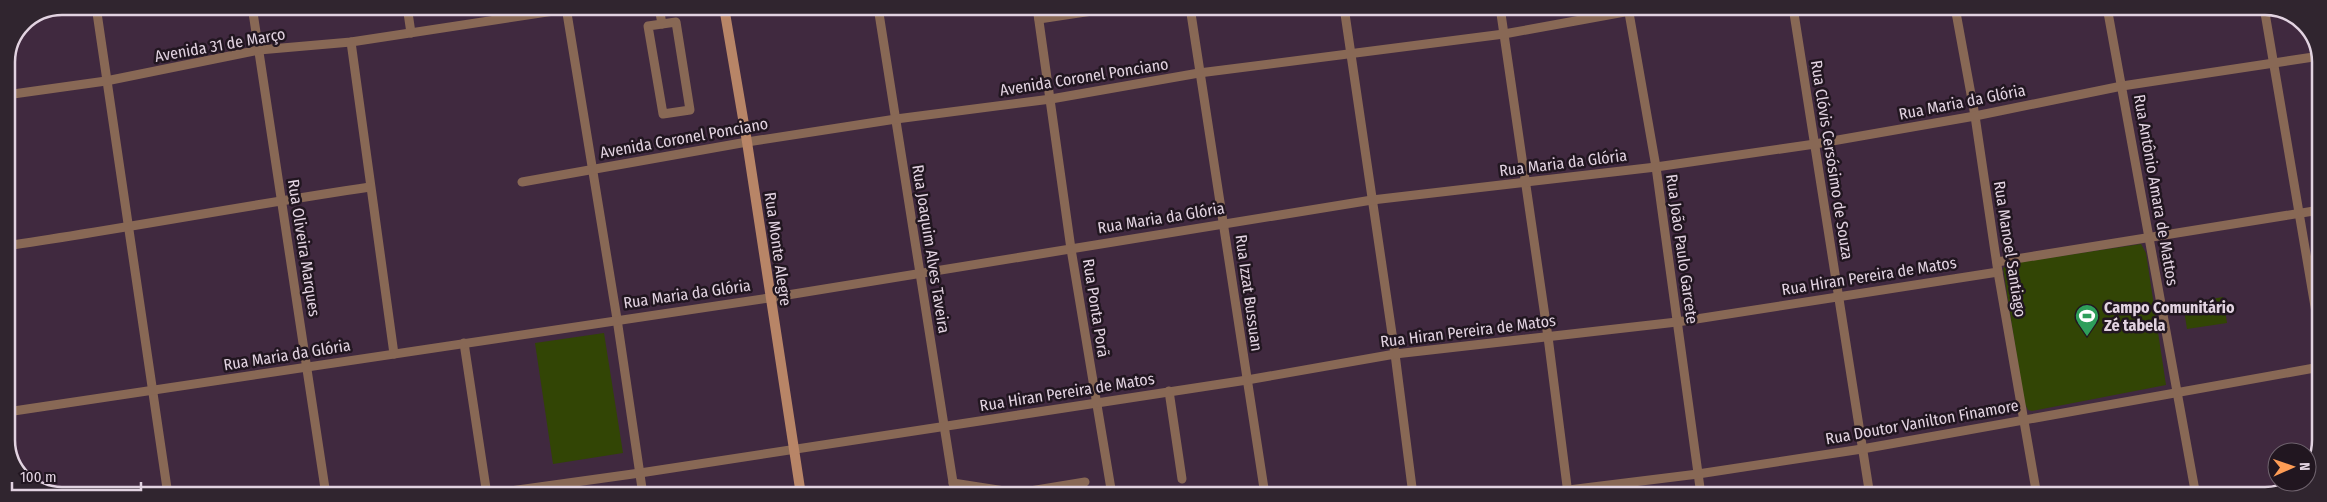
<svg xmlns="http://www.w3.org/2000/svg" width="2327" height="502" viewBox="0 0 2327 502" font-family="'Fira Sans Condensed',sans-serif">
<rect width="100%" height="100%" fill="#40293f"/>
<g fill="#324505">
<polygon points="2141,244 2146,253 2166,385 2032,411 2028,410 2024,402 2003,268 2008,264"/>
<polygon points="2223,297 2227,323 2187,329 2183,304"/>
<polygon points="604,333 623,453 553,464 535,343"/>
</g>
<g fill="none" stroke-linecap="round" stroke-linejoin="round">
<g stroke="#886855" stroke-width="9">
<polyline points="96,6 168,495"/>
<polyline points="252,6 326,495"/>
<polyline points="407,6 411,33"/>
<polyline points="566,7 617,319 643,495"/>
<polyline points="659,7 662,24"/>
<polyline points="878,7 955,495"/>
<polyline points="1037,7 1071,249 1112,495"/>
<polyline points="1190,7 1265,495"/>
<polyline points="1344,7 1395,354 1413,495"/>
<polyline points="1500,7 1548,337 1568,494"/>
<polyline points="1628,7 1656,167 1701,495"/>
<polyline points="1793,7 1870,496"/>
<polyline points="1955,7 1975,116 1998,272 2037,496"/>
<polyline points="2107,7 2196,496"/>
<polyline points="2264,7 2320,336"/>
<polyline points="1039,19 1112,8"/>
<polygon points="676,22 690,110 663,114 648,26"/>
<polyline points="351,42 394,354"/>
<polyline points="6,95 106,81 259,50 351,42 587,6"/>
<polyline points="522,182 747,142 896,119 1051,99 1199,73 1504,34 1652,7"/>
<path d="M6,246C128,228 248,205 370,187"/>
<polyline points="1997,262 2320,210"/>
<polyline points="464,343 487,495"/>
<polyline points="1169,391 1182,479"/>
<polyline points="7,412 769,298 1372,200 1656,167 1815,144 1975,116 2122,86 2320,56"/>
<polyline points="953,483 1018,493 1085,482"/>
<polyline points="482,495 640,473 1247,380 1395,354 1677,322 1998,272"/>
<polyline points="1528,495 1698,474 1862,449 2320,367"/>
</g>
<g stroke="#b88567" stroke-width="10">
<polyline points="724,7 747,142 801,495"/>
<polyline points="7,435 9,452"/>
</g>
</g>
<defs>
<g id="stadium-pin" transform="scale(1.25)"><path d="M0 17L-7.5 6A9.5 9.5 0 1 1 7.5 6Z" fill="#2e9e5b" stroke="#211620"/><path d="M0-5a6.5 5 0 1 0 0 10a6.5 5 0 1 0 0-10ZM-3.5-1.8h7v3.6h-7Z" fill="#fff"/></g>
</defs>
<g fill-rule="evenodd">
<use href="#stadium-pin" x="2087" y="316"/>
</g>
<g text-anchor="middle" dominant-baseline="central" stroke-width="5" stroke-linejoin="round" paint-order="stroke">
<g font-size="16" fill="#e2d3e1" stroke="#211620">
<text transform="translate(220 45) rotate(-10)">Avenida 31 de Março</text>
<text transform="translate(1084 77) rotate(-9)">Avenida Coronel Ponciano</text>
<text transform="translate(1962 102) rotate(-11)">Rua Maria da Glória</text>
<text transform="translate(684 138) rotate(-10)">Avenida Coronel Ponciano</text>
<text transform="translate(1832 160) rotate(81)">Rua Clóvis Cersósimo de Souza</text>
<text transform="translate(1563 163) rotate(-7)">Rua Maria da Glória</text>
<text transform="translate(2156 190) rotate(80)">Rua Antônio Amara de Mattos</text>
<text transform="translate(1161 218) rotate(-9)">Rua Maria da Glória</text>
<text transform="translate(304 248) rotate(81)">Rua Oliveira Marques</text>
<text transform="translate(778 249) rotate(82)">Rua Monte Alegre</text>
<text transform="translate(931 249) rotate(81)">Rua Joaquim Alves Taveira</text>
<text transform="translate(1682 249) rotate(82)">Rua João Paulo Garcete</text>
<text transform="translate(2010 249) rotate(81)">Rua Manoel Santiago</text>
<text transform="translate(1869 276) rotate(-9)">Rua Hiran Pereira de Matos</text>
<text transform="translate(1249 293) rotate(82)">Rua Izzat Bussuan</text>
<text transform="translate(687 294) rotate(-8)">Rua Maria da Glória</text>
<text transform="translate(1096 308) rotate(81)">Rua Ponta Porã</text>
<text transform="translate(1468 331) rotate(-7)">Rua Hiran Pereira de Matos</text>
<text transform="translate(287 355) rotate(-9)">Rua Maria da Glória</text>
<text transform="translate(1067 392) rotate(-9)">Rua Hiran Pereira de Matos</text>
<text transform="translate(1922 422) rotate(-10)">Rua Doutor Vanilton Finamore</text>
</g>
<g font-size="16" font-weight="bold" fill="#e2d3e1" stroke="#211620" text-anchor="start">
<text x="2104" y="307">Campo Comunitário<tspan x="2104" dy="18">Zé tabela</tspan></text>
</g>
</g>
<path d="M0 0H2327V502H0ZM62 15H2265A47 47 0 0 1 2312 62V440A47 47 0 0 1 2265 487H62A47 47 0 0 1 15 440V62A47 47 0 0 1 62 15Z" fill="#30252f" fill-rule="evenodd"/>
<path fill="none" stroke="#e2d3e1" stroke-width="2.5" d="M62 15H2265A47 47 0 0 1 2312 62V440A47 47 0 0 1 2265 487H62A47 47 0 0 1 15 440V62A47 47 0 0 1 62 15Z"/>
<g transform="translate(2292 467) rotate(88)"><circle r="24" fill="#211620" stroke="#6e626d"/>
<path d="M0-4L9 19L0 12L-9 19Z" fill="#fd9c55"/>
<text y="-8" font-size="14" font-weight="bold" text-anchor="middle" fill="#e2d3e1">N</text>
</g>
<path d="M12 482v8h129v-8" fill="none" stroke="#e2d3e1" stroke-width="2.5"/>
<text x="20" y="482" font-size="15" fill="#e2d3e1" stroke="#211620" stroke-width="4" paint-order="stroke">100 m</text>
</svg>
